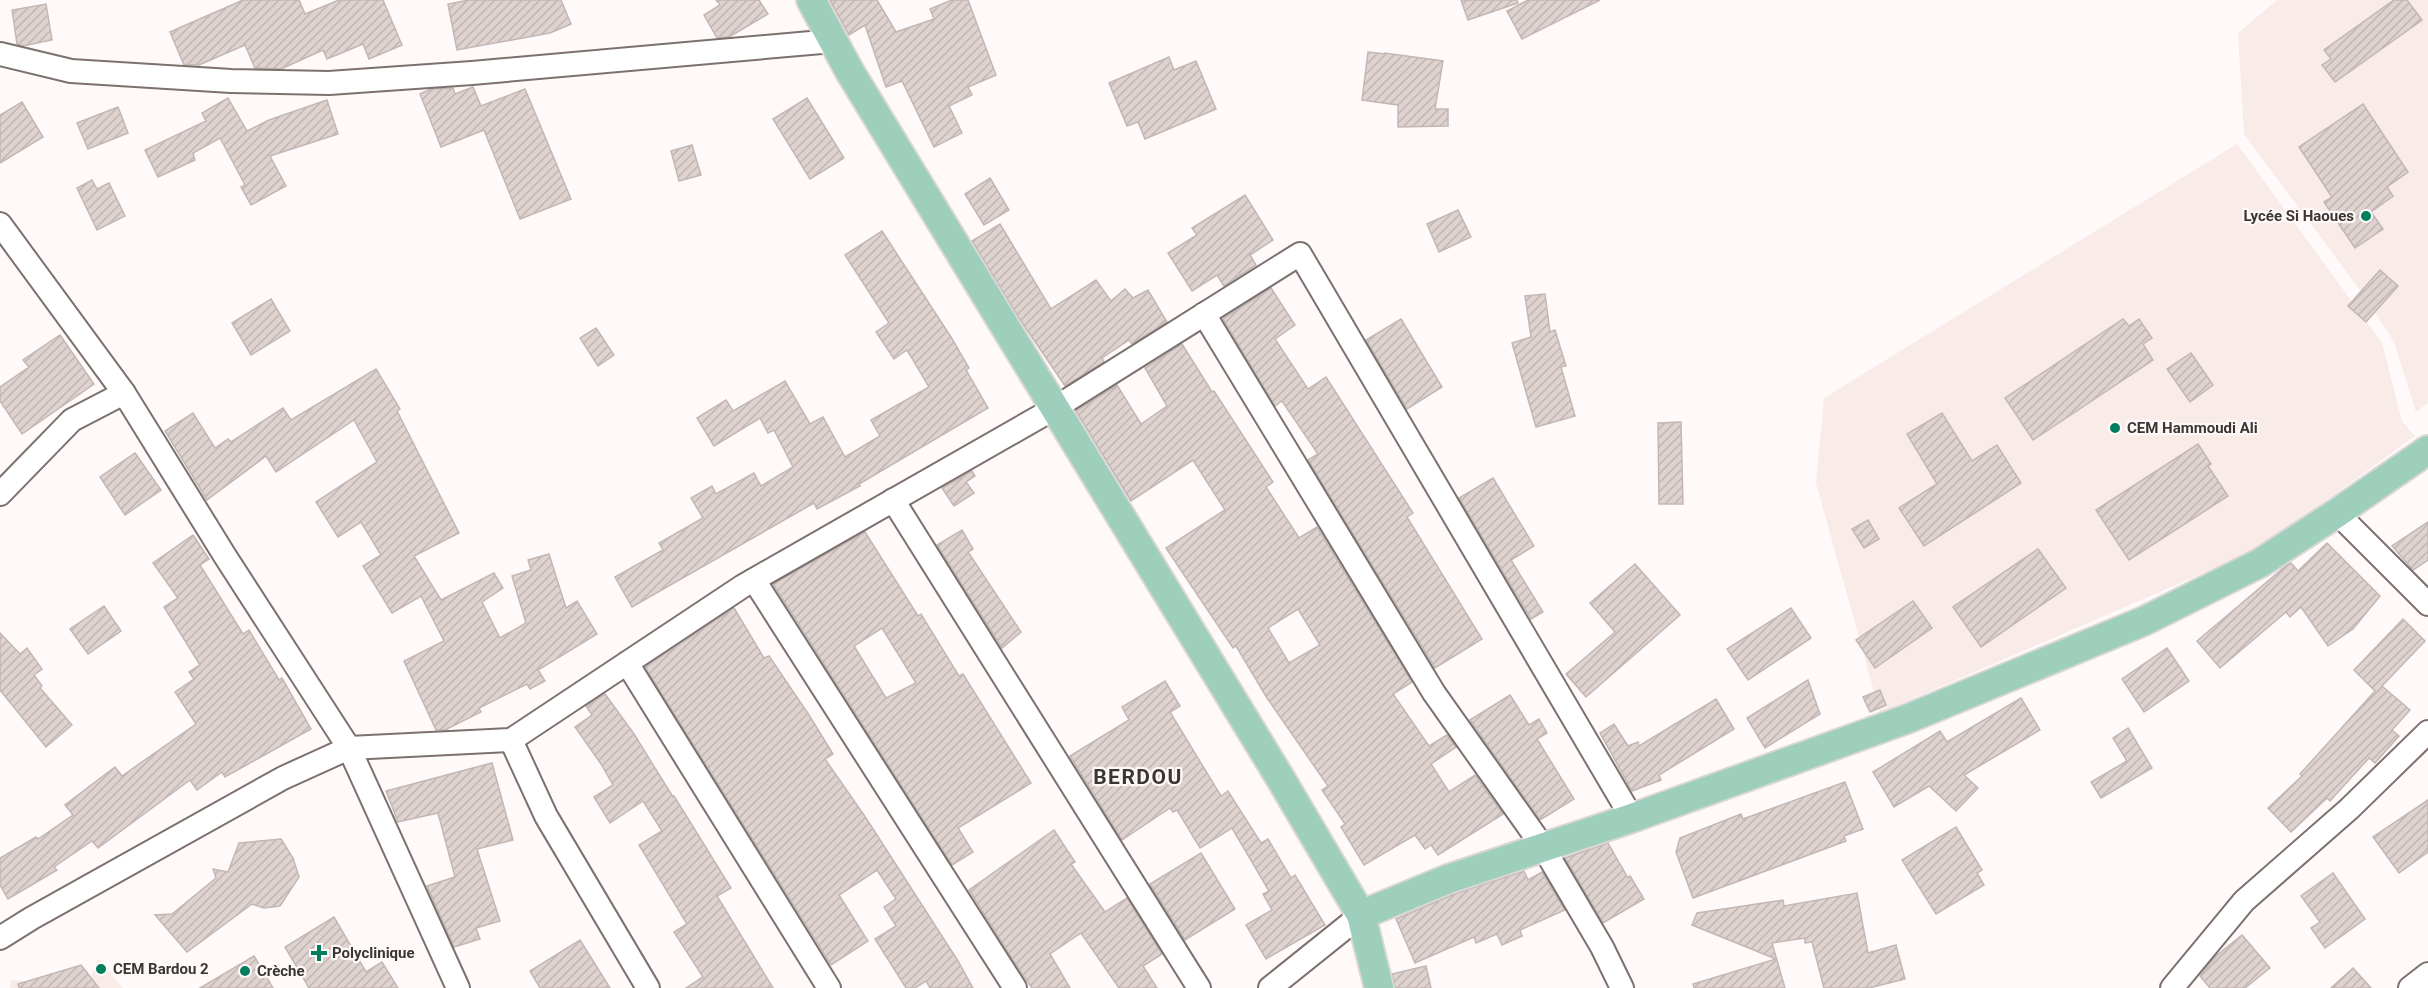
<svg xmlns="http://www.w3.org/2000/svg" width="2428" height="988" viewBox="0 0 2428 988" font-family="Roboto,sans-serif">
<defs>
<pattern id="building-hatch" width="6" height="6" patternUnits="userSpaceOnUse" patternTransform="scale(1.5)"><rect width="6" height="6" fill="#dfd3d0"/><path d="M-1 1l2-2M0 6l6-6M5 7l2-2" fill="none" stroke="#c0b6b3"/></pattern>
</defs>
<rect width="100%" height="100%" fill="#fffaf9"/>
<g fill="#f8ebe8">
<polygon points="2277,0 2428,0 2428,403 2416,412 2394,342 2365,297 2244,134 2238,33"/>
<polygon points="2237,144 2382,343 2402,421 2415,436 2261,548 1880,713 1816,483 1824,398"/>
<polygon points="98,958 123,988 10,988 11,980 88,985"/>
</g>
<g fill="url(#building-hatch)" stroke="#c3b7b4" stroke-width="1.5" fill-rule="evenodd">
<polygon points="243,0 299,0 305,14 339,0 383,0 402,45 369,59 363,44 327,59 323,50 281,69 255,68 245,45 199,65 184,65 170,32"/>
<polygon points="469,0 561,0 571,24 550,33 457,50 448,4"/>
<polygon points="716,0 759,0 768,14 729,37 717,38 704,15 720,5"/>
<polygon points="830,0 877,0 896,32 934,19 930,9 952,0 968,0 996,75 968,87 972,95 949,106 962,133 934,147 902,81 886,87 865,25 849,35"/>
<polygon points="1461,0 1517,0 1518,3 1468,20"/>
<polygon points="1528,0 1600,0 1522,39 1507,11"/>
<polygon points="2394,0 2407,0 2422,20 2335,82 2322,65 2331,59 2324,50"/>
<polygon points="46,4 52,40 23,46 17,44 12,10"/>
<polygon points="1368,52 1385,54 1385,53 1443,61 1435,109 1448,109 1448,126 1398,127 1398,105 1362,100"/>
<polygon points="1169,57 1174,70 1196,61 1216,109 1145,139 1138,122 1127,126 1109,83"/>
<polygon points="473,87 481,106 525,89 571,199 520,219 484,130 441,147 420,94 431,89 453,88 455,94"/>
<polygon points="228,98 247,131 269,120 327,100 338,134 270,156 286,186 251,205 241,187 245,185 220,138 193,153 195,160 158,177 145,150 206,121 202,113"/>
<polygon points="807,98 844,158 810,179 773,119"/>
<polygon points="22,102 43,137 0,163 0,115"/>
<polygon points="2363,104 2408,172 2387,187 2393,196 2371,212 2383,229 2355,248 2324,202 2332,197 2299,147"/>
<polygon points="118,107 128,133 88,149 77,123"/>
<polygon points="692,145 701,175 679,181 671,151"/>
<polygon points="990,178 1009,210 984,225 965,194"/>
<polygon points="92,180 97,189 109,183 125,216 97,230 77,188"/>
<polygon points="1245,195 1273,240 1250,255 1256,265 1224,286 1217,275 1192,291 1168,253 1197,235 1192,228"/>
<polygon points="1458,210 1471,237 1439,252 1427,224"/>
<polygon points="1000,224 1051,309 1096,280 1111,301 1125,289 1133,298 1148,290 1167,322 1132,344 1129,340 1102,358 1104,362 1065,386 1017,315 972,241"/>
<polygon points="882,231 951,337 969,368 966,370 988,408 859,484 860,486 817,509 814,503 632,607 615,577 663,550 659,543 703,518 691,498 712,486 716,494 754,473 761,486 793,467 774,430 768,433 760,418 714,446 697,418 726,400 733,411 785,381 810,424 823,417 845,457 880,436 871,420 929,387 907,350 894,359 876,332 889,323 845,255"/>
<polygon points="2380,270 2398,286 2366,322 2348,306"/>
<polygon points="1271,288 1295,325 1275,339 1308,389 1326,377 1413,513 1407,517 1482,639 1435,668 1308,460 1318,454 1282,401 1275,406 1223,319"/>
<polygon points="1545,294 1550,332 1555,330 1566,366 1561,367 1575,416 1536,427 1512,343 1531,337 1525,296"/>
<polygon points="271,299 290,331 251,355 232,323"/>
<polygon points="1401,319 1442,387 1407,409 1366,340"/>
<polygon points="2123,319 2129,326 2139,319 2152,338 2143,344 2153,360 2033,440 2005,398"/>
<polygon points="596,328 614,355 598,366 580,338"/>
<polygon points="60,335 94,384 22,434 0,401 0,387 29,367 23,360"/>
<path d="M1182,344L1212,392L1214,391L1273,482L1266,487L1299,538L1317,527L1412,682L1393,694L1429,746L1447,735L1456,747L1431,764L1449,792L1475,775L1503,814L1438,855L1431,845L1425,849L1415,835L1364,865L1341,827L1345,824L1322,790L1328,786L1267,698L1236,646L1233,648L1166,548L1225,510L1193,460L1131,501L1076,411L1117,385L1141,424L1167,406L1145,368ZM1298,609L1320,645L1289,663L1268,628Z"/>
<polygon points="2191,353 2213,385 2190,402 2167,369"/>
<polygon points="376,369 400,409 397,411 459,533 414,556 441,600 494,573 503,588 482,602 500,638 526,623 512,576 531,570 528,560 549,554 566,608 577,601 597,634 538,670 545,681 530,689 527,684 479,708 481,712 445,730 436,730 404,661 444,641 421,596 392,613 363,566 381,555 361,522 338,537 316,502 377,462 354,420 276,472 266,456 207,500 165,431 193,413 215,448 228,439 231,442 283,408 291,420"/>
<polygon points="1942,413 1972,461 1997,445 2021,483 1924,546 1899,508 1937,484 1907,434"/>
<polygon points="1681,422 1683,504 1659,504 1658,423"/>
<polygon points="2198,444 2211,464 2208,466 2228,496 2129,560 2096,510"/>
<polygon points="135,453 161,490 125,515 100,477"/>
<polygon points="972,471 975,476 966,482 974,493 954,506 942,488"/>
<polygon points="1493,478 1534,546 1511,560 1543,612 1531,619 1459,498"/>
<polygon points="1868,520 1879,539 1864,548 1852,529"/>
<polygon points="2428,522 2428,560 2413,570 2392,546"/>
<polygon points="962,530 973,549 968,552 1021,632 1002,648 937,545"/>
<path d="M865,532L918,616L921,614L959,676L963,674L1031,783L958,828L973,852L952,865L773,584ZM882,628L916,683L886,698L854,646Z"/>
<polygon points="193,535 209,559 200,565 243,634 249,630 279,680 282,678 311,729 225,777 222,772 197,790 190,780 98,848 92,841 54,867 57,870 8,899 0,885 0,858 36,837 38,839 73,815 65,805 115,767 122,776 196,724 175,692 194,679 189,672 200,665 164,607 178,598 153,563"/>
<polygon points="2327,543 2380,596 2353,629 2328,646 2301,607 2290,617 2286,612 2220,668 2197,641 2287,565 2291,563 2298,571"/>
<polygon points="2038,549 2066,588 1981,647 1953,607"/>
<polygon points="1635,564 1680,615 1586,697 1566,674 1615,632 1590,603"/>
<polygon points="1913,601 1932,628 1875,668 1856,640"/>
<polygon points="104,606 121,631 88,654 70,629"/>
<polygon points="734,608 764,658 769,656 809,715 833,754 825,759 866,818 958,961 973,988 930,988 926,981 915,988 906,988 875,939 896,926 884,907 896,899 877,870 839,895 868,941 831,965 645,667"/>
<polygon points="1791,608 1811,638 1748,680 1727,649"/>
<polygon points="2403,619 2425,641 2382,686 2410,710 2392,730 2399,736 2375,763 2369,758 2330,801 2327,798 2291,832 2268,808 2302,776 2300,774 2375,691 2354,670"/>
<polygon points="0,633 20,654 27,648 42,669 34,675 42,686 40,688 72,725 46,747 0,690"/>
<polygon points="2167,648 2189,681 2144,712 2122,679"/>
<polygon points="1808,680 1820,714 1765,748 1747,718"/>
<polygon points="1165,681 1180,706 1170,712 1221,796 1228,791 1261,843 1268,839 1291,878 1295,875 1325,925 1266,959 1246,925 1272,910 1263,894 1269,891 1232,828 1200,848 1177,810 1173,812 1170,808 1122,840 1070,756 1129,720 1122,707"/>
<polygon points="1880,690 1886,705 1870,712 1863,697"/>
<polygon points="605,694 634,734 673,797 674,796 731,888 717,896 773,988 686,988 703,977 674,932 687,924 639,845 662,831 643,801 610,823 594,797 613,785 601,764 575,727 592,715 586,706"/>
<polygon points="1510,695 1529,725 1539,719 1547,733 1537,739 1574,799 1540,820 1470,720"/>
<polygon points="2021,698 2040,730 1964,775 1978,788 1956,811 1929,786 1894,807 1873,772 1940,731 1947,742"/>
<polygon points="1716,699 1734,729 1659,775 1661,780 1632,791 1600,733 1614,724 1628,746 1638,742 1639,746"/>
<polygon points="2128,728 2152,768 2101,798 2091,782 2127,761 2113,738"/>
<polygon points="492,763 513,840 477,849 500,921 476,928 480,939 454,947 427,886 455,877 438,813 398,822 386,791"/>
<polygon points="1845,782 1863,829 1844,836 1846,841 1693,898 1676,852 1680,838 1741,814 1743,819"/>
<polygon points="2428,800 2428,852 2399,873 2373,837"/>
<polygon points="1956,827 1982,870 1977,873 1984,885 1936,914 1902,860"/>
<polygon points="1054,830 1075,862 1071,864 1105,912 1127,898 1162,954 1143,966 1157,988 1119,988 1081,933 1050,954 1070,988 1032,988 1020,971 969,890"/>
<polygon points="281,839 293,858 299,877 280,906 264,908 252,904 187,952 155,915 172,914 216,878 213,869 228,872 239,843"/>
<polygon points="1608,843 1628,878 1630,876 1644,899 1603,923 1565,858"/>
<polygon points="1201,853 1235,909 1185,940 1150,884"/>
<polygon points="1524,871 1528,880 1542,872 1565,910 1520,930 1522,936 1502,945 1497,934 1476,943 1474,937 1415,963 1396,919 1454,894"/>
<polygon points="2333,873 2365,919 2325,948 2311,928 2320,922 2301,896"/>
<polygon points="1857,893 1868,953 1896,945 1905,979 1869,988 1824,988 1812,942 1805,943 1805,938 1772,943 1785,988 1694,988 1693,984 1776,959 1692,925 1697,913 1783,900 1784,906"/>
<polygon points="334,917 366,972 382,962 398,988 309,988 285,947"/>
<polygon points="2242,935 2270,968 2245,988 2210,988 2200,976 2216,956"/>
<polygon points="580,940 610,988 540,988 530,971"/>
<polygon points="254,956 273,988 200,988"/>
<polygon points="81,965 99,988 19,988 18,984"/>
<polygon points="1426,966 1431,988 1395,988 1392,974"/>
<polygon points="2353,968 2371,988 2331,988"/>
</g>
<g fill="none" stroke-linecap="round" stroke-linejoin="round">
<g stroke="#7c716e" stroke-width="26">
<g id="minor">
<polyline points="0,54 71,71 231,81 329,83 472,73 833,41"/>
<polyline points="0,224 124,393 225,556 349,748 458,988"/>
<polyline points="1204,314 1434,693 1543,847 1602,947 1622,988"/>
<polyline points="0,494 72,420 124,393"/>
<polyline points="893,500 1199,988"/>
<polyline points="2337,513 2428,604"/>
<polyline points="754,580 1015,988"/>
<polyline points="627,663 829,988"/>
<polyline points="511,740 546,816 648,988"/>
<polyline points="0,938 32,918 283,778 349,748 511,740 743,586 1055,408 1300,254 1632,818"/>
<polyline points="1270,988 1361,915"/>
<polyline points="2172,988 2244,901 2349,809 2428,732"/>
<polyline points="2410,988 2428,974"/>
</g>
</g>
<g stroke="#d8d7d6" stroke-width="32">
<g id="major">
<polyline points="811,0 850,72 1282,781 1361,915 1379,988"/>
<polyline points="1361,915 1448,879 1632,818 1907,719 2144,621 2260,563 2337,513 2428,450"/>
</g>
</g>
<use href="#minor" stroke="#fff" stroke-width="22"/>
<use href="#major" stroke="#9ecebc" stroke-width="28"/>
</g>
<g fill="#007e5e" stroke="#fffaf9" stroke-width="2">
<circle cx="2366" cy="216" r="6"/>
<circle cx="2115" cy="428" r="6"/>
<path d="M316 944h6v6h6v6h-6v6h-6v-6h-6v-6h6z"/>
<circle cx="101" cy="969" r="6"/>
<circle cx="245" cy="971" r="6"/>
</g>
<g text-anchor="middle" dominant-baseline="central" stroke-width="4.5" stroke-linejoin="round" paint-order="stroke">
<g font-size="15" font-weight="bold" fill="#3a3634" stroke="#fffaf9" text-anchor="start">
<text x="2354" y="216" text-anchor="end">Lycée Si Haoues</text>
<text x="2127" y="428">CEM Hammoudi Ali</text>
<text x="332" y="953">Polyclinique</text>
<text x="113" y="969">CEM Bardou 2</text>
<text x="257" y="971">Crèche</text>
</g>
<g font-size="21" font-weight="bold" letter-spacing="1.5" fill="#3a3634" stroke="#fffaf9">
<text x="1138" y="777">BERDOU</text>
</g>
</g>
</svg>
